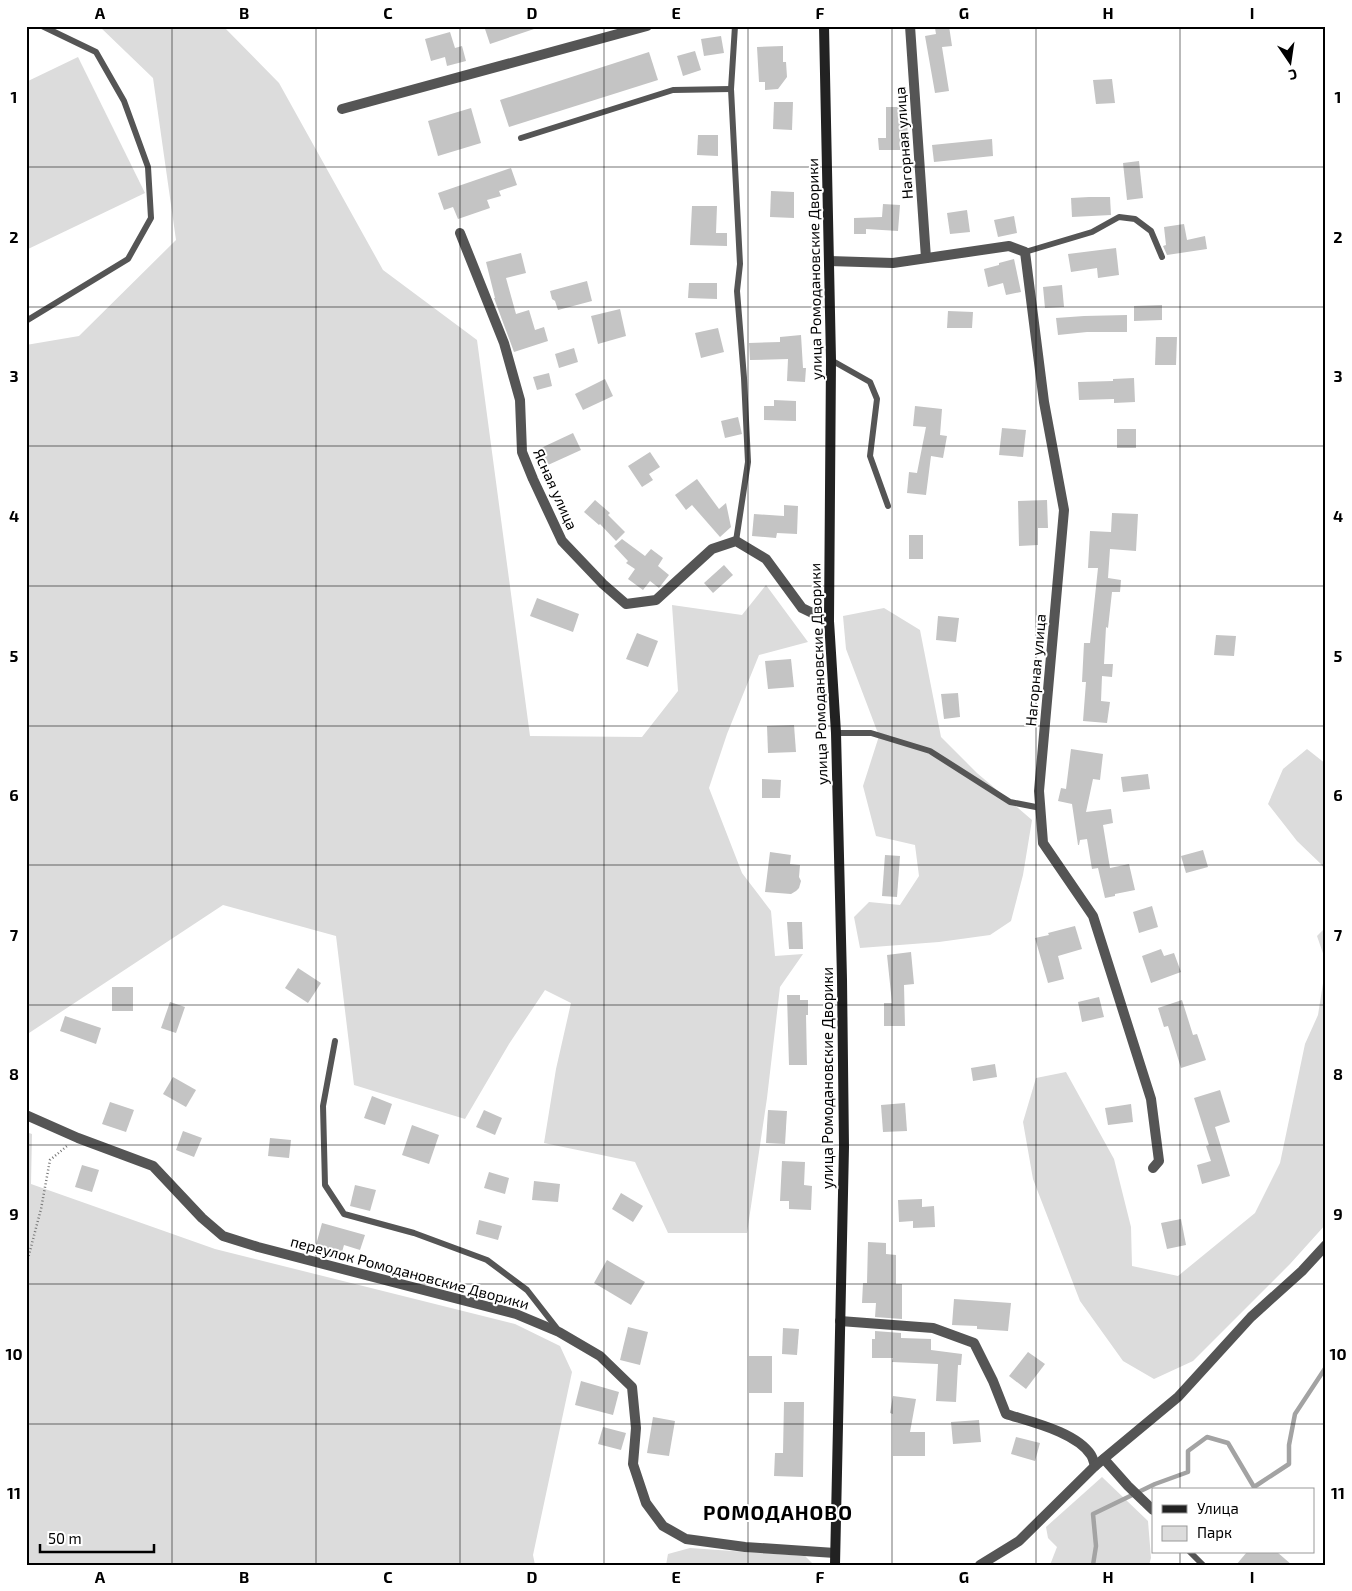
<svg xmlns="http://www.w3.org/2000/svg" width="1352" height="1591" viewBox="0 0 1352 1591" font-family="'Exo 2',sans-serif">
<rect width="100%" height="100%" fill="#fff"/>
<g fill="#dcdcdc">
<polygon points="99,26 223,26 279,83 383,270 477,340 530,736 642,737 678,691 672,605 742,615 766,585 808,642 759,655 727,734 709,788 742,873 771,911 775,956 803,954 780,987 767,1098 747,1233 668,1233 635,1162 544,1143 556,1069 571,1003 545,990 509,1044 465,1119 354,1085 336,936 223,905 26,1035 26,345 79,336 176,240 153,78"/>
<polygon points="78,57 145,193 26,250 26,82"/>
<polygon points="884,608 920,630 941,737 977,773 1032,820 1023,875 1011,921 990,935 939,942 860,948 854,917 869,902 900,905 919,876 915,845 876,836 863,786 879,736 846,649 843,616"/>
<polygon points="1307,749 1326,764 1326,875 1322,865 1297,841 1268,804 1283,769"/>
<polygon points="1326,927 1326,962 1317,936"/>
<polygon points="1326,964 1326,1224 1290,1264 1193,1361 1154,1379 1123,1361 1080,1301 1033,1179 1023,1122 1036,1078 1066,1072 1114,1159 1131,1227 1132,1266 1178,1276 1255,1213 1280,1163 1305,1044 1318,1015"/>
<polygon points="26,1132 32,1134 31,1184 215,1249 515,1324 560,1346 572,1372 533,1555 535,1565 26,1565"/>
<polygon points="1102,1477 1148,1521 1151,1558 1149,1565 1050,1565 1057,1547 1048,1538 1046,1527"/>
<polygon points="690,1548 805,1556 814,1565 666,1565 668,1554"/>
</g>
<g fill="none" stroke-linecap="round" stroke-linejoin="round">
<polyline stroke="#a3a3a3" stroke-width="4.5" points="1093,1565 1096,1546 1093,1514 1155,1484 1188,1472 1188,1451 1207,1437 1228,1443 1254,1487 1289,1464 1289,1445 1295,1414 1326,1367"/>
</g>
<g fill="#c4c4c4">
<polygon points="484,26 537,26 537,28 490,44"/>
<polygon points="949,26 952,46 942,47 949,91 935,93 925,36 936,34 935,28"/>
<polygon points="450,32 455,48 462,46 466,61 447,66 445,57 431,61 425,39"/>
<polygon points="721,36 724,53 704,56 701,39"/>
<polygon points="783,46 783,62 786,62 787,77 778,89 765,90 765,82 759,82 757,47"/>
<polygon points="695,51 701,70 683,76 677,56"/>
<polygon points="649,52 658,80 509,127 500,100"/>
<polygon points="1112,79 1115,103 1096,104 1093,80"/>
<polygon points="774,102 793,102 792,130 773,129"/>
<polygon points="886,107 907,107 908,150 879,150 878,138 886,138"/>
<polygon points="471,108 481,143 438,156 428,121"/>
<polygon points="698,135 718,135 718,156 697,155"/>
<polygon points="992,139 993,156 934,162 932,145"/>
<polygon points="1139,161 1143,198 1127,200 1123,163"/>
<polygon points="511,168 517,185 499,191 501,196 487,200 490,208 458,219 453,207 444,210 438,193"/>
<polygon points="771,191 794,192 794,218 770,217"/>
<polygon points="1089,197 1110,197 1111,215 1072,217 1071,198"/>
<polygon points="883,204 900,205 898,231 866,229 866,234 854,234 854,218 882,217"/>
<polygon points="692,206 717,206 716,233 727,233 727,246 690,245"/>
<polygon points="967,210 970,232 950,234 947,213"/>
<polygon points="1014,216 1017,233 998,237 994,220"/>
<polygon points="1184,224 1187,240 1205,236 1207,249 1167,255 1163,246 1166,245 1164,227"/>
<polygon points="1116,248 1119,275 1098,278 1097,268 1071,272 1068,254"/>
<polygon points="521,253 526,273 506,278 516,314 529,310 535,330 544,327 548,341 514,352 494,298 495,298 486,262"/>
<polygon points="1014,259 1021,292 1006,295 1003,283 988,287 984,269 999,265 999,263"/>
<polygon points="587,281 592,301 558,310 555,301 552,299 550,291"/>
<polygon points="689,283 717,283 717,299 688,298"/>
<polygon points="1062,285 1064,307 1045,308 1043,287"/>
<polygon points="1162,305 1162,320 1134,321 1134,306"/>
<polygon points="620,309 626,336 598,344 591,316"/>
<polygon points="948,311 973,312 972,328 947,328"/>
<polygon points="1127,315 1127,332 1087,332 1058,335 1056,318 1084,316"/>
<polygon points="718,328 724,352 701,358 695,333"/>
<polygon points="801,335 803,368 806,368 805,382 787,381 788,359 750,360 749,343 780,342 780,337"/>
<polygon points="1156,337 1177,337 1176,365 1155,365"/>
<polygon points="574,348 578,362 559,368 555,354"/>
<polygon points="549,373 552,386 537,390 533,377"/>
<polygon points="1134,378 1135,402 1114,403 1114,399 1079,400 1078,382 1113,381 1113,379"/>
<polygon points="605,379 613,396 583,410 575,394"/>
<polygon points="774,400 796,401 796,421 764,420 764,406 774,406"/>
<polygon points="915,406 942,409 940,435 947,436 943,458 931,456 926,495 907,493 909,472 917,473 926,427 913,426"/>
<polygon points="738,417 742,434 725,438 721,421"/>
<polygon points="1002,428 1026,430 1023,457 999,455"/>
<rect x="1117" y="429" width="19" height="19"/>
<polygon points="573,433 581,450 548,465 541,448"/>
<polygon points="650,452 660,467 649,474 653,480 642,487 628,466"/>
<polygon points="697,479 719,509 726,503 731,527 720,537 692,505 686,510 675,495"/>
<polygon points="595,500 610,513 608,515 625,532 616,541 600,524 599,525 584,512"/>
<polygon points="1047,500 1048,528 1038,528 1038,545 1019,546 1018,501"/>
<polygon points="784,505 798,506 797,534 777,533 776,538 752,536 754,514 784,516"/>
<polygon points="1112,513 1138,514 1136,551 1110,549 1108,578 1121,580 1120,592 1112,592 1108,628 1106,627 1104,664 1113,664 1112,677 1102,676 1101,701 1110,702 1107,723 1083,721 1086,682 1082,682 1084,643 1090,643 1098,568 1088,568 1090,531 1111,532"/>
<rect x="909" y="535" width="14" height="24"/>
<polygon points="622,539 645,556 651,549 663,558 658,566 669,575 659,588 650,581 643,590 628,579 635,569 626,563 628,561 614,546"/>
<polygon points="724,565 733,575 713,593 704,583"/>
<polygon points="537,598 579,614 573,632 530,616"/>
<polygon points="938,616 959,618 956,642 936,640"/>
<polygon points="637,633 658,641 648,667 626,659"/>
<polygon points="1216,635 1236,636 1234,656 1214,655"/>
<polygon points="791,659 794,687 768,689 765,661"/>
<polygon points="958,693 960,717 944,719 941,694"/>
<polygon points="794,725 796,752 768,753 767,726"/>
<polygon points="1071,749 1103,754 1100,780 1093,779 1086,812 1111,809 1113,823 1103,825 1110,868 1129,864 1135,890 1115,894 1115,896 1105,898 1098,868 1092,869 1087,839 1080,840 1079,845 1078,845 1072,804 1058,801 1061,788 1066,789"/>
<polygon points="1148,774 1150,789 1123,792 1121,777"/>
<polygon points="762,779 781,780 780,798 762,798"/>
<polygon points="1203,850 1208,867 1186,873 1181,856"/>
<polygon points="770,852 791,855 790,864 800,865 799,877 801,881 799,888 796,891 791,894 765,892"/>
<polygon points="885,855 900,856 897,897 882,896"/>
<polygon points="1152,906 1158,927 1139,933 1133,912"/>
<polygon points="787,922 802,922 803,949 789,949"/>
<polygon points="1075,926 1082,949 1058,956 1064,979 1048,983 1035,938 1049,935 1048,933"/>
<polygon points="1161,949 1164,956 1174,953 1181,972 1151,983 1142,956"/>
<polygon points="911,952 914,984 904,985 905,1026 884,1026 884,1003 892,1003 887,955"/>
<polygon points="298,968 321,983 308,1003 285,988"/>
<rect x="112" y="987" width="21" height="24"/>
<polygon points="787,995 800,995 800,1000 808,1000 808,1015 806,1015 807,1065 789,1065"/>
<polygon points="1099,997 1104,1017 1082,1022 1078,1002"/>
<polygon points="1182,1000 1193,1035 1197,1034 1206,1060 1181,1068 1168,1026 1164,1027 1158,1008"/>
<polygon points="170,1002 185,1007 176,1033 161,1028"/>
<polygon points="65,1016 101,1028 96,1044 60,1031"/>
<polygon points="995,1064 997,1077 973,1081 971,1068"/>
<polygon points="173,1077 196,1090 186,1107 163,1094"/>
<polygon points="1220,1090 1230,1122 1215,1127 1230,1176 1202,1184 1197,1165 1211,1161 1206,1146 1209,1145 1194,1098"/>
<polygon points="372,1096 392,1104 385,1125 364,1118"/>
<polygon points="110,1102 134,1110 126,1132 102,1124"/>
<polygon points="905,1103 907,1131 883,1132 881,1105"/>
<polygon points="1131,1104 1133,1122 1108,1125 1105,1108"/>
<polygon points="484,1110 502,1118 495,1135 476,1127"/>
<polygon points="768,1110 787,1111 785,1144 766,1143"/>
<polygon points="412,1125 439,1135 429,1164 402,1155"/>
<polygon points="183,1131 202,1138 194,1157 176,1150"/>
<polygon points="270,1138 291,1140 289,1158 268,1156"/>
<polygon points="782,1161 805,1162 804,1185 812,1186 811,1210 789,1209 789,1201 780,1201"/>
<polygon points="82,1165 99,1170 92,1192 75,1187"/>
<polygon points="489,1172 509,1178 505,1194 484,1188"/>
<polygon points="534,1181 560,1184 558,1202 532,1200"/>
<polygon points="355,1185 376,1190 370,1211 350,1206"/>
<polygon points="621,1193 643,1206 633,1222 612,1209"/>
<polygon points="922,1199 922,1207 934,1206 935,1227 913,1228 913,1221 899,1222 898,1200"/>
<polygon points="1181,1219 1186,1245 1167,1249 1161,1223"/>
<polygon points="479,1220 502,1226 498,1240 476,1234"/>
<polygon points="322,1223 365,1235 360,1250 344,1245 342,1252 316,1245"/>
<polygon points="868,1242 886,1243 886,1254 896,1255 896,1284 902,1284 902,1319 875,1317 876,1303 862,1303 863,1283 867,1283"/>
<polygon points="607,1260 645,1282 631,1305 594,1283"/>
<polygon points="954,1299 1011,1303 1008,1331 977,1329 977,1326 952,1325"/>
<polygon points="628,1327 648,1332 640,1365 620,1360"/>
<polygon points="783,1328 799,1329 797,1355 782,1354"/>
<polygon points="875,1331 901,1333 901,1338 931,1339 931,1350 962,1354 961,1365 958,1365 956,1402 936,1401 938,1364 892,1362 893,1358 872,1358 872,1339 875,1339"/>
<polygon points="1028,1352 1045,1364 1026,1389 1009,1376"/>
<rect x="749" y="1356" width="23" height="37"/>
<polygon points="581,1381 619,1392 613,1415 575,1405"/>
<polygon points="893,1396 916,1399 910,1432 925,1432 925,1456 893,1456 893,1414 890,1413"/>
<polygon points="784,1402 804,1402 803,1477 774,1476 775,1453 783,1453"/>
<polygon points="653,1417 675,1421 669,1456 647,1453"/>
<polygon points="979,1420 981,1442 953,1444 951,1422"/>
<polygon points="603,1427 626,1433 621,1450 598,1444"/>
<polygon points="1016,1437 1040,1443 1035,1461 1011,1454"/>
<polygon points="1247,1552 1277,1552 1292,1565 1236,1565"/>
</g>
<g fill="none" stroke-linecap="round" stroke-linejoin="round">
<polyline stroke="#777" stroke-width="2.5" stroke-dasharray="1 2.5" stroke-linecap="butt" points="26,1266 41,1209 50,1160 67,1146"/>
<g stroke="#555" stroke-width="6">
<polyline points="735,26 731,89 740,264 737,291 744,378 748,462 736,541"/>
<polyline points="521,138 673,90 731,89"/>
<polyline points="1025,252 1092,232 1119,217 1135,219 1151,231 1162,257"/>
<polyline points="26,321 128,259 151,218 148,167 124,101 96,52 42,26"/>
<polyline points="831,360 870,382 877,399 870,456 888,506"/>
<polyline points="836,733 871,733 930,751 1010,802 1041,808"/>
<polyline points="335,1041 323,1106 325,1185 344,1214 414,1233 487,1260 527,1290 559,1331"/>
<polyline points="1190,1552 1203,1565"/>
</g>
<g stroke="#555" stroke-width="10">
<polyline points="910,26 926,258"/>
<polyline points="342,109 647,26"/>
<polyline points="460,233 504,343 520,400 522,452 533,479 562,541 603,584 626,604 656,600 712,549 736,541 766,559 802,608 829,621"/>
<polyline points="829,261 893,263 1009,246 1025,252 1044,402 1064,510 1039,791 1043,843 1093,916 1151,1099 1159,1161 1153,1168"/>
<polyline points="26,1115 78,1138 153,1166 202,1218 223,1236 258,1247 516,1314 559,1332 600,1356 632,1387 636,1428 633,1464 646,1503 663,1526 686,1539 745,1547 835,1553"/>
<path d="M840,1321L933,1328L974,1343L993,1381L1006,1414C1031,1422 1076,1432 1091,1455C1093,1458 1094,1463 1095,1466"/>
<polyline points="1104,1459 1128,1486 1153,1510"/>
<polyline points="980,1565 1019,1541 1095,1466 1178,1397 1251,1317 1302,1271 1326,1245"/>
</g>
<polyline stroke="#222" stroke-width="10" points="824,26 831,360 829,621 836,733 842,979 844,1147 835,1565"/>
</g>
<path fill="none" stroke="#000" stroke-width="1" stroke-opacity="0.55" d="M172,26V1565M316,26V1565M460,26V1565M604,26V1565M748,26V1565M892,26V1565M1036,26V1565M1180,26V1490M26,167H1326M26,307H1326M26,446H1326M26,586H1326M26,726H1326M26,865H1326M26,1005H1326M26,1145H1326M26,1284H1326M26,1424H1326M1180,1552V1565"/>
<g text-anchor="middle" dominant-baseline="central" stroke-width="4" stroke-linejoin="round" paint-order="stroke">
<g font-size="15" fill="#000" stroke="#fff">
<text transform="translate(903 143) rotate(-94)">Нагорная улица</text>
<text transform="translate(814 269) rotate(-91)">улица Ромодановские Дворики</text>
<text transform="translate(556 489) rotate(66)">Ясная улица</text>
<text transform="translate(1035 670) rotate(-85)">Нагорная улица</text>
<text transform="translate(818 674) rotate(-92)">улица Ромодановские Дворики</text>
<text transform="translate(827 1078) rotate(-90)">улица Ромодановские Дворики</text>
<text transform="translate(410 1272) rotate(15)">переулок Ромодановские Дворики</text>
</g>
<g font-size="20" font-weight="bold" letter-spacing="1" fill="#000" stroke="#fff">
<text x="778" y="1512">РОМОДАНОВО</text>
</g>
</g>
<rect width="1352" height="1591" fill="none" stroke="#ffffff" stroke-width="55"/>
<rect x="1152" y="1488" width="162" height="65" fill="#ffffff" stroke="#999999"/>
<rect x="1162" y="1505" width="25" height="8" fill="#222222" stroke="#999999"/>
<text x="1197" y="1514" font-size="15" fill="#000000">Улица</text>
<rect x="1162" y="1526" width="25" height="15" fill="#dcdcdc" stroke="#999999"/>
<text x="1197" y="1538" font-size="15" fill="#000000">Парк</text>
<g transform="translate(1290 62) rotate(167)" stroke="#ffffff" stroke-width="4" paint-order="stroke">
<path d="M0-4L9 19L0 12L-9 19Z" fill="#000000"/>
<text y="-8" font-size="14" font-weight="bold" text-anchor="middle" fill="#000000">С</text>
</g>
<path d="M40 1544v8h114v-8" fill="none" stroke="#000000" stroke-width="2.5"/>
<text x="48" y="1544" font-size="15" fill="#000000" stroke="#ffffff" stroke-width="4" paint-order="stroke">50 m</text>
<rect x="28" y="28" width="1296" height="1536" fill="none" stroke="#000" stroke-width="2"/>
<g font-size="16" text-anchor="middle" font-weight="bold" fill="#000">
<text x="100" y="19">A</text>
<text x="244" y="19">B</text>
<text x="388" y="19">C</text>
<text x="532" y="19">D</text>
<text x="676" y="19">E</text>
<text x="820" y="19">F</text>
<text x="964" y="19">G</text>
<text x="1108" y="19">H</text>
<text x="1252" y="19">I</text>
<text x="14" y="103">1</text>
<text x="1338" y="103">1</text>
<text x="14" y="243">2</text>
<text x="1338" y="243">2</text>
<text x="14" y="382">3</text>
<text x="1338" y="382">3</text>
<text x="14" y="522">4</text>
<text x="1338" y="522">4</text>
<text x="14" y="662">5</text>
<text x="1338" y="662">5</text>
<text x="14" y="801">6</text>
<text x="1338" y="801">6</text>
<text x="14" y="941">7</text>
<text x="1338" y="941">7</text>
<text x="14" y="1080">8</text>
<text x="1338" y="1080">8</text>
<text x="14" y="1220">9</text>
<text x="1338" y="1220">9</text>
<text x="14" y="1360">10</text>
<text x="1338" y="1360">10</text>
<text x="14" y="1499">11</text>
<text x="1338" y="1499">11</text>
<text x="100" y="1583">A</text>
<text x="244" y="1583">B</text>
<text x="388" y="1583">C</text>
<text x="532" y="1583">D</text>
<text x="676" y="1583">E</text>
<text x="820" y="1583">F</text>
<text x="964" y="1583">G</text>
<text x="1108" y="1583">H</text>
<text x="1252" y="1583">I</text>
</g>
</svg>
